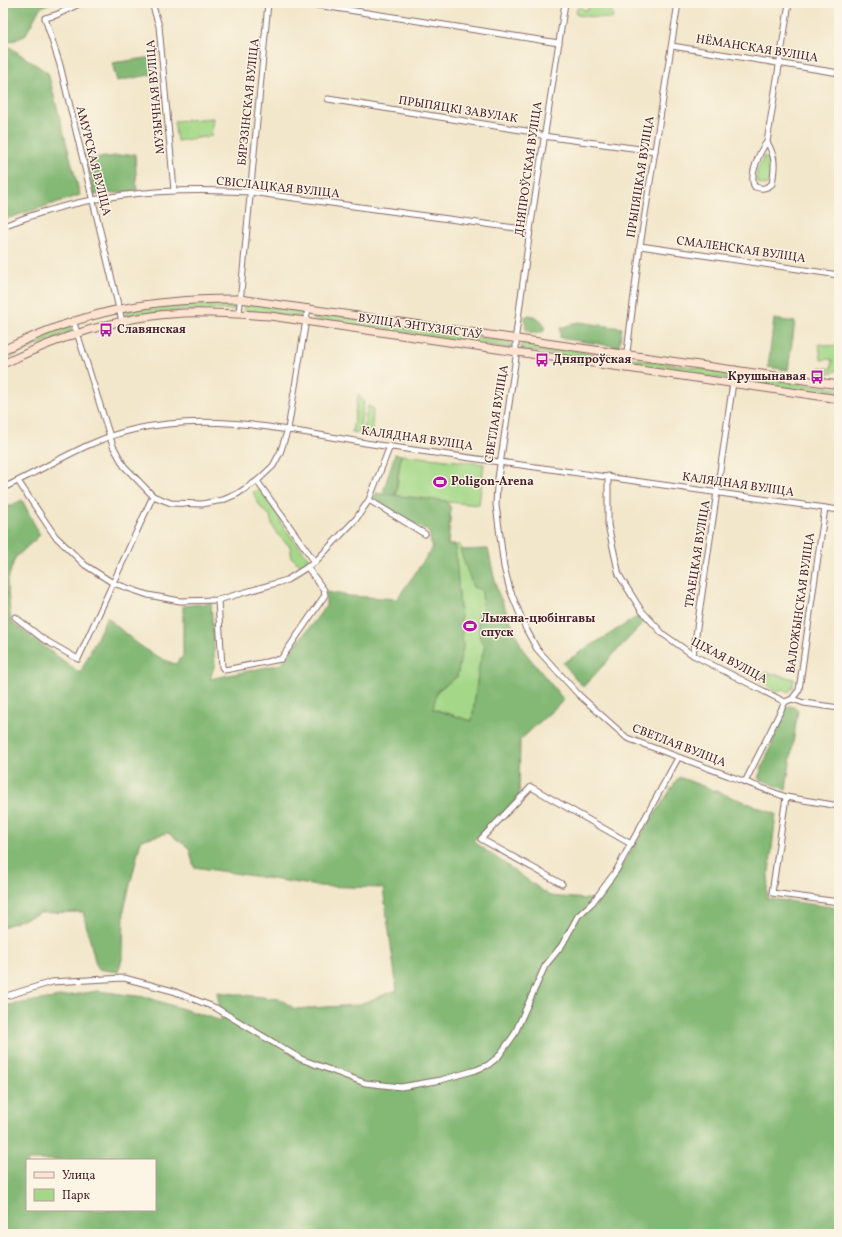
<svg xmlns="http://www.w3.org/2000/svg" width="842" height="1237" viewBox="0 0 842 1237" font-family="Vollkorn,serif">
<rect width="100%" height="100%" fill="#fcf5e5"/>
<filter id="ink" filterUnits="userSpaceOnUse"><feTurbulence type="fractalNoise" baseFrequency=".025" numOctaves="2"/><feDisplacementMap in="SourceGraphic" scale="8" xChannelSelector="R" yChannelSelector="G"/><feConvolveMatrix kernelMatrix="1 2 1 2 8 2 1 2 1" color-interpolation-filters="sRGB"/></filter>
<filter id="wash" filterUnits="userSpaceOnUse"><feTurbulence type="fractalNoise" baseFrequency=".012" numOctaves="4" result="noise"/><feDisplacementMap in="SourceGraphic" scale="16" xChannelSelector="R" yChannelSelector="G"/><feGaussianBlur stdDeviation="0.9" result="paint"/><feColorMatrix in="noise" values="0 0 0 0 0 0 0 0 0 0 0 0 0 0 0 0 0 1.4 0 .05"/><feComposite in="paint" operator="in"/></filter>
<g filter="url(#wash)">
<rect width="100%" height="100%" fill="#f2e7cb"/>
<g fill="#a4d888" stroke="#777c5a">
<polygon points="587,3 610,5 613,15 612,19 577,15 576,10 579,7 585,10 589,9"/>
<polygon points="213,118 211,136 177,141 174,121"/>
<polygon points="764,156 772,160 772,175 769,183 764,185 756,182 757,171"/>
<path d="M206,302H237L236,310C199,308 163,312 126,316L125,311L161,304Z"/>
<polygon points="244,302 303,311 304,317 244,311"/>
<polygon points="314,312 510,342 512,346 509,348 312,319 311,316"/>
<polygon points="72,326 73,330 3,360 3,353 51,332"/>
<polygon points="524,343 616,357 615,363 522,350 521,346"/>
<polygon points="819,344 839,347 839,370 828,374 818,372 821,367 831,369 832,360 827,359 821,360"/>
<polygon points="631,358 731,373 730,380 630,365"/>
<polygon points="738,375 839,389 839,396 737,382"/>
<polygon points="358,394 364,402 359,433 352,432"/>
<polygon points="368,406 373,408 372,435 362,433"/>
<polygon points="401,455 484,464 479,505 396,497"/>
<path d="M258,489L262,491L280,518L281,524L307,556L309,561L307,565L302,567L292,558L290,546C280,539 271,528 270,515C261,511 257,501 253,492Z"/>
<polygon points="455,545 460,545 473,587 482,590 485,646 479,666 472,721 433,709 437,691 457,676 463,646"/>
<polygon points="765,672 794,679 793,687 789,692 782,689 777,693 761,681 760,677"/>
</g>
<g fill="#83b874" stroke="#666c50" fill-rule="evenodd">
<polygon points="3,3 50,3 40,8 25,36 5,44 48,73 80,195 3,220"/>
<polygon points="153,57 155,74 117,81 112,63"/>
<polygon points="135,154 137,191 94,195 86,159"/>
<path d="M529,315C538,317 546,321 544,331C537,334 533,334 526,330L525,317Z"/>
<polygon points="774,319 795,322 788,370 768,367"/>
<polygon points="579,322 622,328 619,347 560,338 560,328"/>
<polygon points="395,454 401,455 395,496 383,492"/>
<path d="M376,493L446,501L451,508L448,545H455L463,646L457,677L437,691L433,709L472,721L479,666L485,646L480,639L477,613L483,611L482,591L473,587L460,550L488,549L497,590L523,650L564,700L520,740L519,799L473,841L550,896L599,900L679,777L776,814L766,898L839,908V1234H3V1006L97,991L145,997L222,1021L217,992L280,999L295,1009L357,1005L397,990L383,888L318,886L194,867L189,848L168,833L141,840L124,910L123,956L118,972L97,969L83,912L40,913L3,927V509L22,500L40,535L15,558L7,582L11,622L80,673L107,617C129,637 146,654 175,664L183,656V606L211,603L215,664L210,679L281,664L326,606V592L351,596L397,599L432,549L429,532L374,501ZM27,1160H155V1210H27Z"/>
<polygon points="640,615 645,621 583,687 563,663"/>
<polygon points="790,706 795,707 798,710 786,790 758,778 786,708"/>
</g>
</g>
<g filter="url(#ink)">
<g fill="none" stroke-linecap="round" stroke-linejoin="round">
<g stroke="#856563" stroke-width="7">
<g id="street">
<polyline points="81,3 56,15 45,18 60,65 122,321"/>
<polyline points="152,3 159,26 174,190"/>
<polyline points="304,3 559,43"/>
<polyline points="565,3 530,230 516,334 516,357 497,485 496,505 504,567 510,590 526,629 537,649 579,695 627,738 786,797 839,806"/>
<polyline points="672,46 839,73"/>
<polyline points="328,99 533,132 543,136 655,151"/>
<path d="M767,142C776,157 775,167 772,184C766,189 762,189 755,187C748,178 760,150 767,142L789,3"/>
<path d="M3,226C17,221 32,215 47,211C110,192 184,188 250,192L530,230"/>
<polyline points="640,246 839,275"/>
<polyline points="239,314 268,3"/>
<polyline points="73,320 113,446 124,466 153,496 171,503 202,504 223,500 237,494 257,481 273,466 280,453 288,429 308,308"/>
<polyline points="625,369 640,246 678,3"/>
<polyline points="608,476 608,525 619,575 641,610 663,634 693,655 785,702 792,699 804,703 839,708"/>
<polyline points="18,481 55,536 85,565 113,583 148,595 180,601 218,600 287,580 315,562 356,519 369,500 390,446"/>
<polyline points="257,481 315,562"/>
<path d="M3,488C47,468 89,439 136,429C221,410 308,435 392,447C541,468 690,488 839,510"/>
<polyline points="369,500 425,534"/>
<polyline points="218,600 222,667 225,670 281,659 325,595 324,590 307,567"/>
<polyline points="15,617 43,639 78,659 153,496"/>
<polyline points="693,655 735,369"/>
<polyline points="792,699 799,690 825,508"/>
<polyline points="745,782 785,702"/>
<polyline points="786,797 772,893 839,902"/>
<polyline points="562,884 481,839 531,787 631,844"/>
<polyline points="3,997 52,982 124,978 173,991 216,1008 301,1059 365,1083 401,1087 441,1080 476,1070 488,1065 498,1057 514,1035 545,966 562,945 578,916 593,902 616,871 678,758"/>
</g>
</g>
<g stroke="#856563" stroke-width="9">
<g id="secondary">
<path d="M3,350C84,311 150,298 240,299L839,385"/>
<path d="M3,364C61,336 120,316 184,313C213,312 242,314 270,316L839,399"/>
</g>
</g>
<use href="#street" stroke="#fff" stroke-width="5"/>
<use href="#secondary" stroke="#fde4d1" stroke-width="7"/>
</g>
</g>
<defs>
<g id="bus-bare" transform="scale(1.08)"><path d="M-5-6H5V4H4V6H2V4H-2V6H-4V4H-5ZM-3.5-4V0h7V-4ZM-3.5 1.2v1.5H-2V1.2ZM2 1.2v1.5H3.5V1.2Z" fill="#b5179e" stroke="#fcf5e5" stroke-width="2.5" paint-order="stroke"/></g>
<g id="stadium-bare" transform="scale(1.08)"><path d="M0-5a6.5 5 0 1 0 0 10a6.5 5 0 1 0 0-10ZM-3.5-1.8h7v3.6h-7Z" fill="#b5179e" stroke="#fcf5e5" stroke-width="2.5" paint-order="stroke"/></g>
</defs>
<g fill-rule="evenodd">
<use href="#bus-bare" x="106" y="330"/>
<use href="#bus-bare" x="542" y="360"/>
<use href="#bus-bare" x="817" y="377"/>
<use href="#stadium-bare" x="440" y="482"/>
<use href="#stadium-bare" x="470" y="626"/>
</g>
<g text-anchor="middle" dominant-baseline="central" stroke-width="3" stroke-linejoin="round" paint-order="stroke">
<g font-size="12" fill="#4a1f2b" stroke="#fcf5e5">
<text transform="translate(757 49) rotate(9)">НЁМАНСКАЯ ВУЛІЦА</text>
<text transform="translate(156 97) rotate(-95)">МУЗЫЧНАЯ ВУЛІЦА</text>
<text transform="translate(249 102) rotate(-84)">БЯРЭЗІНСКАЯ ВУЛІЦА</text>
<text transform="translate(458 110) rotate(9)">ПРЫПЯЦКІ ЗАВУЛАК</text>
<text transform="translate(93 161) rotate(76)">АМУРСКАЯ ВУЛІЦА</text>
<text transform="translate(529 169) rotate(-82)">ДНЯПРОЎСКАЯ ВУЛІЦА</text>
<text transform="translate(641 177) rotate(-81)">ПРЫПЯЦКАЯ ВУЛІЦА</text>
<text transform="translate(278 188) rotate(6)">СВІСЛАЦКАЯ ВУЛІЦА</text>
<text transform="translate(741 250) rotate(8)">СМАЛЕНСКАЯ ВУЛІЦА</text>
<text transform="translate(420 327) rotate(8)">ВУЛІЦА ЭНТУЗІЯСТАЎ</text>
<text transform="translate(497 414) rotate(-81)">СВЕТЛАЯ ВУЛІЦА</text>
<text transform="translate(417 439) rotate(8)">КАЛЯДНАЯ ВУЛІЦА</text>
<text transform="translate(738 485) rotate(8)">КАЛЯДНАЯ ВУЛІЦА</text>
<text transform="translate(698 554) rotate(-81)">ТРАЕЦКАЯ ВУЛІЦА</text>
<text transform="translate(801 603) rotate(-82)">ВАЛОЖЫНСКАЯ ВУЛІЦА</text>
<text transform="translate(729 661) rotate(28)">ЦІХАЯ ВУЛІЦА</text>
<text transform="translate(679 746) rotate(21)">СВЕТЛАЯ ВУЛІЦА</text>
</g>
<g font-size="12" font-weight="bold" fill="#4a1f2b" stroke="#fcf5e5" text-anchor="start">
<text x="117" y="330">Славянская</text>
<text x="553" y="360">Дняпроўская</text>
<text x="806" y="377" text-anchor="end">Крушынавая</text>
<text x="451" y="482">Poligon-Arena</text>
<text x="481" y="619">Лыжна-цюбінгавы<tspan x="481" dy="14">спуск</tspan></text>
</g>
</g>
<rect width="842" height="1237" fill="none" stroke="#fcf5e5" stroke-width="16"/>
<rect x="26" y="1159" width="130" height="52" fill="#fcf5e5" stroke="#b59f9b"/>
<rect x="34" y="1172" width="20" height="6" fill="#fde4d1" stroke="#b59f9b"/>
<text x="62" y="1179" font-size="12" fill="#4a1f2b">Улица</text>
<rect x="34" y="1189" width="20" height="12" fill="#a4d888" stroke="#b59f9b"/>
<text x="62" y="1199" font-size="12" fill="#4a1f2b">Парк</text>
</svg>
